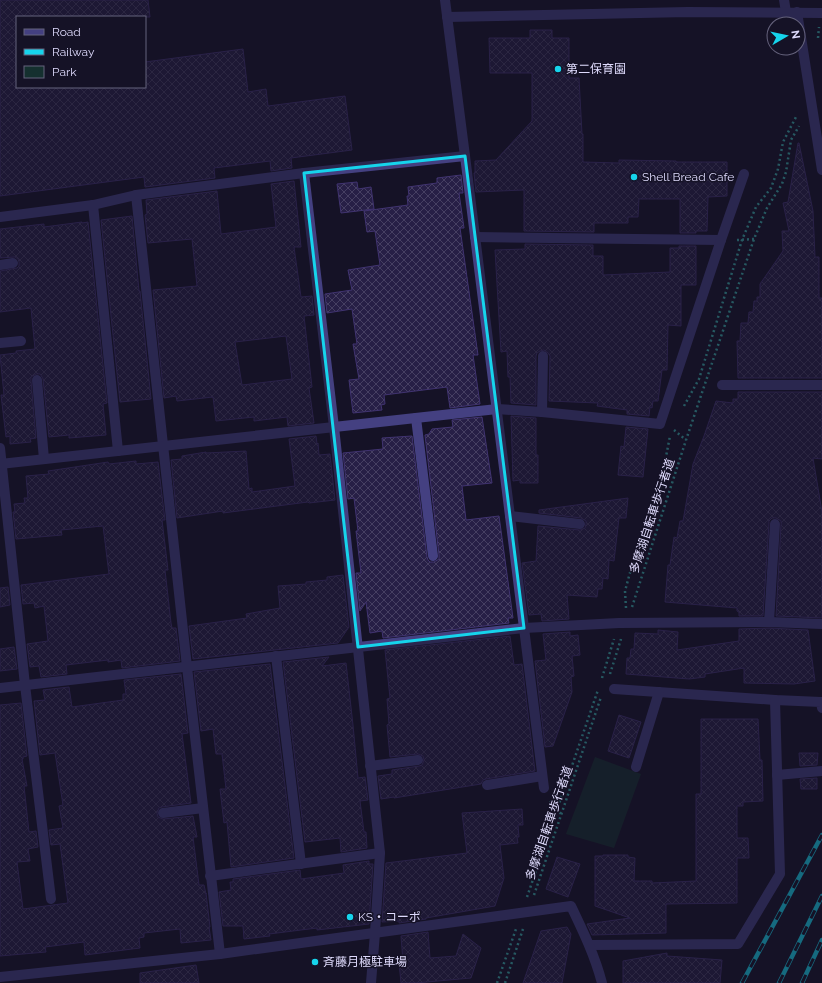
<svg xmlns="http://www.w3.org/2000/svg" width="822" height="983" viewBox="0 0 822 983" font-family="Raleway,'Noto Sans JP',sans-serif">
<defs>
<pattern id="building-cross-hatch" width="8" height="8" patternUnits="userSpaceOnUse"><rect width="8" height="8" fill="#271f46"/><path d="M0 0l8 8M0 8l8-8" fill="none" stroke="#463f62"/></pattern>
</defs>
<rect width="100%" height="100%" fill="#151226"/>
<polygon fill="#15302f" points="595,757 641,774 614,848 566,834"/>
<g fill="url(#building-cross-hatch)" stroke="#403370" fill-rule="evenodd">
<polygon points="0,0 148,0 150,17 17,17 17,87 145,87 145,62 243,49 248,92 266,89 268,106 345,96 352,150 291,158 292,168 271,171 270,161 214,168 215,178 145,187 144,177 0,196"/>
<polygon points="530,30 552,30 552,38 569,38 569,78 579,78 582,134 583,134 583,162 619,163 619,160 676,161 676,162 727,162 727,196 708,197 707,231 696,231 696,233 680,233 680,199 639,199 638,217 628,217 628,223 594,223 594,232 524,231 524,190 476,192 474,173 475,173 475,161 496,160 532,121 532,73 490,73 489,38 530,38"/>
<polygon points="798,143 799,143 813,211 815,257 819,257 819,298 822,298 822,378 738,378 737,341 740,341 741,323 748,323 749,312 753,312 754,301 757,301 757,297 760,297 760,284 783,251 782,231 789,231 783,203 788,202"/>
<polygon points="461,175 463,193 459,193 464,228 460,228 478,355 473,355 480,404 450,408 447,387 384,395 385,404 381,405 382,410 353,413 349,380 359,379 353,344 357,344 352,309 327,313 325,294 352,290 348,270 380,265 375,231 367,232 364,211 408,205 407,196 409,196 408,187 437,183 437,178"/>
<path d="M294,181L301,247H294L301,297L312,296L314,315L304,316L312,387L309,388L314,423L288,426L287,417L254,421V417L216,421L213,397L177,401L176,396L164,398L153,290L197,286L192,239L148,243L145,215L147,214L146,200L217,191L221,234L276,227L271,184ZM286,336L292,379L242,385L235,342Z"/>
<polygon points="357,182 358,189 371,187 374,209 341,213 337,184"/>
<polygon points="132,216 139,291 140,291 151,399 120,402 101,220"/>
<polygon points="82,222 82,223 88,222 107,403 103,404 106,435 69,438 69,435 49,437 43,379 42,377 40,374 36,374 31,377 31,381 36,438 30,439 31,442 10,444 10,436 6,437 1,395 4,395 0,355 16,353 16,351 35,349 31,308 0,312 0,271 17,268 19,266 19,262 18,259 15,257 0,258 0,229 44,224 44,227"/>
<polygon points="525,244 593,245 593,256 603,256 603,275 670,272 670,248 679,248 679,246 696,246 696,285 681,285 681,326 668,325 667,370 662,370 658,401 653,401 652,408 650,407 649,416 627,414 627,410 597,406 598,403 549,401 550,356 548,353 544,350 540,351 537,353 536,356 536,405 511,403 510,377 508,377 507,351 501,352 495,250 525,249"/>
<polygon points="738,392 822,392 822,459 813,458 822,512 822,618 776,616 781,524 781,521 776,518 772,518 769,521 769,524 763,616 739,616 739,612 737,611 737,608 665,602 668,565 670,565 674,537 677,538 680,521 683,521 693,464 704,436 716,401 733,403 733,399 738,399"/>
<polygon points="511,416 536,418 536,455 538,455 538,483 520,483 520,480 513,481"/>
<polygon points="482,417 492,483 462,486 466,520 499,516 513,618 508,618 509,623 383,638 382,631 370,633 366,602 360,611 356,573 361,573 356,531 358,531 354,498 348,499 343,453 383,449 382,438 412,436 427,557 428,560 430,562 434,562 439,559 439,555 425,435 429,434 432,429 453,427 452,420"/>
<polygon points="626,427 648,429 643,477 618,475 621,446 624,447"/>
<polygon points="316,436 317,444 318,443 319,455 330,454 335,500 309,503 308,502 223,513 223,511 177,518 171,460 182,459 182,456 206,452 206,453 246,451 249,489 252,488 252,492 295,486 289,439"/>
<polygon points="136,461 136,464 158,462 165,520 162,520 168,570 165,570 171,623 172,628 176,628 180,661 122,668 121,660 108,662 108,660 66,665 67,674 41,677 39,666 30,667 27,644 48,641 44,606 35,608 34,603 23,604 21,585 109,574 103,526 61,530 62,535 16,539 13,512 15,512 14,504 25,503 24,498 28,498 26,476 49,474 48,471 108,462 109,464"/>
<polygon points="628,498 626,518 619,518 614,561 609,560 608,579 603,578 602,589 598,589 597,597 567,595 569,619 542,621 541,614 529,615 522,563 536,561 538,526 580,530 585,528 586,524 586,521 581,518 539,513 539,510"/>
<polygon points="343,575 349,627 338,643 193,659 189,626 247,618 246,614 280,608 278,586 306,584 306,582 327,580 327,577"/>
<polygon points="8,587 10,605 0,607 0,588"/>
<polygon points="769,628 808,630 815,681 794,684 744,683 744,668 705,674 705,677 689,679 626,674 627,658 630,658 631,649 634,649 635,633 658,634 658,630 678,632 677,650 739,641 739,629"/>
<polygon points="570,632 570,636 578,635 580,655 572,656 574,676 571,677 572,692 553,746 545,747 535,661 546,660 543,634"/>
<polygon points="510,636 514,665 522,664 535,771 486,779 483,780 481,784 394,798 394,797 381,799 378,776 392,774 392,770 419,766 422,765 424,760 423,756 418,754 390,757 387,725 389,724 387,699 390,698 385,650"/>
<polygon points="14,647 17,669 0,671 0,649"/>
<polygon points="329,657 322,666 346,663 353,725 358,778 365,777 368,800 360,801 364,832 366,832 367,848 341,852 340,838 305,842 283,662"/>
<polygon points="270,664 294,858 231,867 227,822 224,823 220,789 226,789 222,754 216,754 213,729 201,731 194,672"/>
<polygon points="181,674 188,733 182,734 191,803 162,807 159,808 157,813 158,817 163,819 193,816 197,837 193,837 199,885 204,885 206,894 206,893 210,927 209,927 211,940 181,943 180,929 144,933 144,937 139,938 140,948 85,955 84,942 45,947 46,952 0,956 0,705 21,703 27,756 23,757 23,759 22,759 27,786 24,786 29,832 36,831 38,847 28,849 30,861 17,862 23,909 68,903 60,844 51,845 49,830 63,828 59,806 63,805 55,753 40,755 34,701 45,700 43,690 69,687 72,707 123,700 123,694 126,694 124,680"/>
<polygon points="619,715 641,722 629,758 608,751"/>
<polygon points="701,719 758,719 760,760 762,760 763,801 743,802 743,806 737,806 737,838 748,838 749,858 737,858 737,903 666,904 666,933 592,935 587,924 630,918 595,906 595,856 603,856 603,855 628,855 628,857 635,858 634,881 652,881 652,883 696,881 696,794 701,794"/>
<polygon points="799,753 818,753 817,765 800,766"/>
<polygon points="817,778 817,789 801,789 800,779"/>
<polygon points="522,809 523,825 518,825 519,837 517,837 518,843 500,845 504,878 495,906 426,918 426,919 399,923 399,921 382,922 386,863 467,853 462,813"/>
<polygon points="557,857 580,864 568,897 546,889"/>
<polygon points="369,861 369,864 373,864 369,924 317,930 317,928 269,934 270,936 244,939 243,926 223,926 219,892 231,890 230,882 233,882 233,879 300,870 301,879 344,873 343,865"/>
<polygon points="567,927 571,934 562,983 523,983 541,931"/>
<polygon points="428,932 430,958 456,956 463,934 481,948 471,978 416,983 401,983 399,963 403,962 401,936"/>
<polygon points="667,953 667,956 722,960 720,983 623,983 623,961"/>
<polygon points="196,965 199,983 140,983 140,973"/>
</g>
<g fill="none" stroke-linecap="round" stroke-linejoin="round">
<g stroke="#3ab0aa" stroke-width="2.5" stroke-dasharray="2 3" stroke-linecap="butt">
<polyline points="818,38 819,27"/>
<polyline points="737,240 754,239"/>
<polyline points="684,406 699,379 742,240 756,207 771,188 778,169 783,142 797,115"/>
<polyline points="674,430 686,440"/>
<polyline points="632,607 686,440 754,239 767,208 782,184 786,172 791,140 799,126"/>
<polyline points="626,608 625,591 631,569 643,539 659,493 670,436"/>
<polyline points="610,674 621,639"/>
<polyline points="602,678 614,639"/>
<polyline points="550,801 557,808 561,814"/>
<polyline points="534,895 601,697"/>
<polyline points="527,897 598,690"/>
<polyline points="497,983 516,929"/>
<polyline points="505,983 523,929"/>
</g>
<g stroke="#444081" stroke-width="10">
<polyline points="445,0 465,156 544,788"/>
<polyline points="784,0 786,12"/>
<polyline points="797,12 822,170"/>
<polyline points="447,17 688,12 822,13"/>
<polyline points="304,173 334,427 380,853 375,933 371,983"/>
<polyline points="136,195 187,667 220,954"/>
<polyline points="93,205 118,451"/>
<polyline points="0,217 93,205 136,195 304,173 465,156"/>
<polyline points="475,237 721,240"/>
<polyline points="0,265 13,263"/>
<polyline points="0,343 21,341"/>
<polyline points="37,380 44,459"/>
<polyline points="722,385 822,385"/>
<polyline points="542,412 543,356"/>
<polyline points="416,418 433,556"/>
<polyline points="0,448 25,685 51,899"/>
<polyline points="0,464 497,409 542,412 660,424 721,240 744,174"/>
<polyline points="510,516 580,524"/>
<polyline points="769,622 775,524"/>
<polyline points="276,656 301,864"/>
<polyline points="0,688 524,628 619,623 769,622 822,624"/>
<polyline points="614,689 775,700 821,702 822,708"/>
<polyline points="370,766 418,760"/>
<polyline points="636,767 659,692"/>
<polyline points="777,775 822,771"/>
<polyline points="487,785 542,776"/>
<polyline points="163,813 203,808"/>
<polyline points="210,876 380,853"/>
<polyline points="590,945 738,944 780,874 775,700"/>
<path d="M0,977L220,954L571,906C583,931 595,956 602,983"/>
</g>
<g stroke="#16d4ec" stroke-width="4.5">
<g id="rail">
<polyline points="742,983 822,835"/>
<polyline points="779,983 822,896"/>
<polyline points="802,983 822,940"/>
</g>
</g>
<use href="#rail" stroke="#151226" stroke-width="3" stroke-dasharray="9" stroke-linecap="butt"/>
</g>
<path d="M0 0H822V983H0ZM465,156L524,628L358,647L304,173Z" fill="#151226" fill-opacity=".55" fill-rule="evenodd"/>
<path fill="none" stroke="#16d4ec" stroke-width="3" stroke-linejoin="round" d="M465,156L524,628L358,647L304,173Z"/>
<g fill="#16d4ec" stroke="#151226" stroke-width="1.5">
<circle cx="558" cy="69" r="4"/>
<circle cx="634" cy="177" r="4"/>
<circle cx="350" cy="917" r="4"/>
<circle cx="315" cy="962" r="4"/>
</g>
<g text-anchor="middle" dominant-baseline="central" stroke-width="3" stroke-linejoin="round" paint-order="stroke">
<g font-size="12" fill="#dedafc" stroke="#151226" text-anchor="start">
<text x="566" y="69">第二保育園</text>
<text x="642" y="177">Shell Bread Cafe</text>
<text x="358" y="917">KS・コーポ</text>
<text x="323" y="962">斉藤月極駐車場</text>
</g>
<g font-size="12" fill="#dedafc" stroke="#151226">
<text transform="translate(652 516) rotate(-72)">多摩湖自転車歩行者道</text>
<text transform="translate(549 823) rotate(-71)">多摩湖自転車歩行者道</text>
</g>
</g>
<rect x="16" y="16" width="130" height="72" fill="#151226" stroke="#65627c"/>
<rect x="24" y="29" width="20" height="6" fill="#444081" stroke="#65627c"/>
<text x="52" y="36" font-size="12" fill="#dedafc">Road</text>
<rect x="24" y="49" width="20" height="6" fill="#16d4ec" stroke="#65627c"/>
<text x="52" y="56" font-size="12" fill="#dedafc">Railway</text>
<rect x="24" y="66" width="20" height="12" fill="#15302f" stroke="#65627c"/>
<text x="52" y="76" font-size="12" fill="#dedafc">Park</text>
<g transform="translate(786 36) rotate(81)"><circle r="19" fill="#151226" stroke="#65627c"/>
<path d="M0-3L7 15L0 10L-7 15Z" fill="#16d4ec"/>
<text y="-6" font-size="11" font-weight="bold" text-anchor="middle" fill="#dedafc">N</text>
</g>
</svg>
